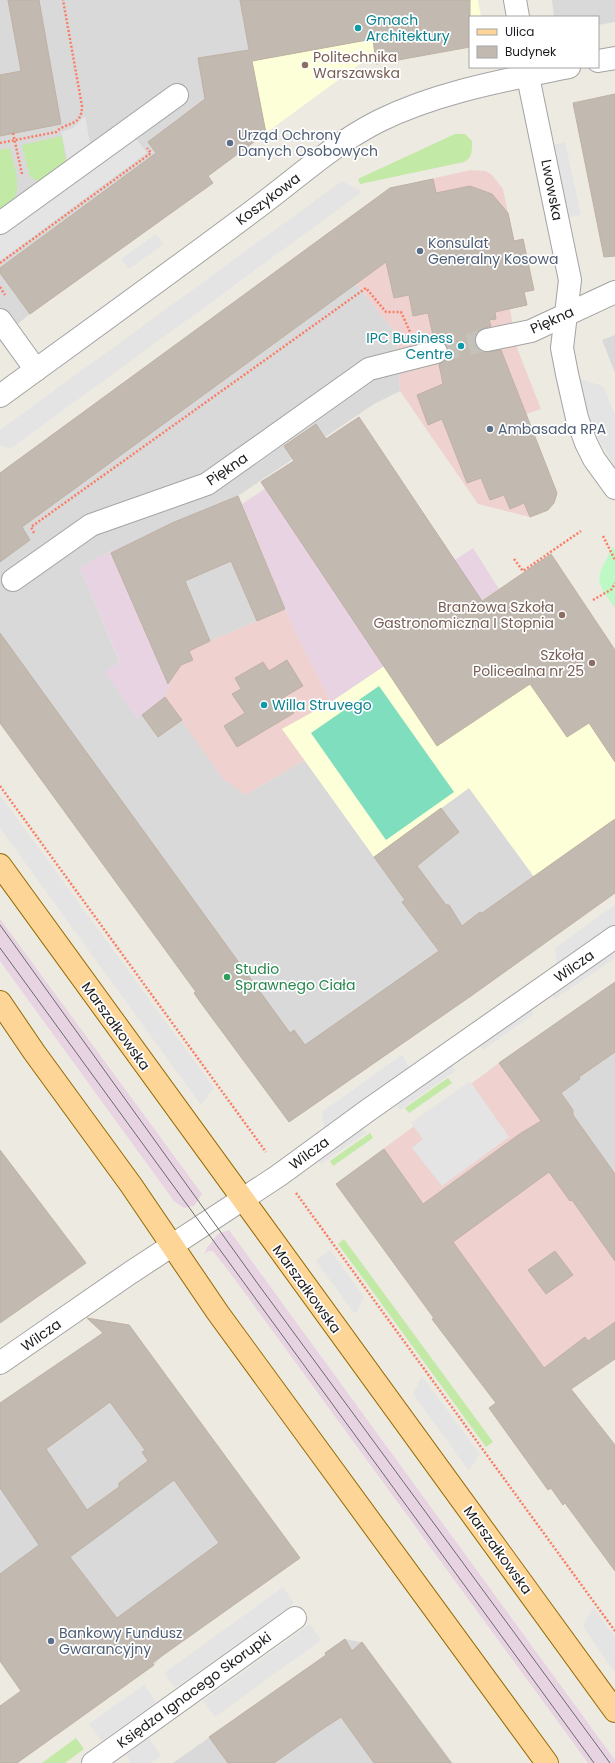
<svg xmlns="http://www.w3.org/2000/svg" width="615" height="1763" viewBox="0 0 615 1763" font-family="Poppins,sans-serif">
<rect width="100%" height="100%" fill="#edeae1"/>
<g fill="#dad9d9">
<polygon points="0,0 240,0 266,133 208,176 213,183 30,314 0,338"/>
<polygon points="552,0 615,0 615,22 598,25 598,17 554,17"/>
<polygon points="321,239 397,335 400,391 374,404 238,496 285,609 189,650 191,655 187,656 111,551 80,568 120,663 105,672 137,718 165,697 182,720 245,795 305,760 374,857 469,788 569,925 471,996 289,1122 194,993 196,992 149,925 0,723 0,479 10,471 7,468"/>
<polygon points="615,335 615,373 602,340"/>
<polygon points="615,982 615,1170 589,1188 499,1063"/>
<polygon points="114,1323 130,1325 219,1449 300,1558 164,1654 154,1665 72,1559 0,1609 0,1403 103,1333 102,1332"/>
<polygon points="344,1639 362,1642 453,1763 173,1763 326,1655 325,1653"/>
</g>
<g fill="#efd2cf">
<polygon points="471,170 486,171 492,175 503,189 527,305 510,309 517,348 541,409 526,414 547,511 530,517 478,504 400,391 397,335 321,239 390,188"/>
<polygon points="285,609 331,702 283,729 305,760 245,795 223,779 165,697 176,667 191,654 189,650"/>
<polygon points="499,1063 589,1188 615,1170 615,1322 588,1341 585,1337 533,1378 496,1403 432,1319 433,1318 336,1184"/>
</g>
<g fill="#e7d3e2">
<polygon points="359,417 455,560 473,548 499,589 331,702 295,632 242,504 265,489 261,482"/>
<polygon points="137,540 176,667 165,697 137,718 104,672 120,662 80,568 94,559"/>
<polygon points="0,919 202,1194 194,1206 184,1208 174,1201 0,961"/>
<polygon points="229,1230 601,1741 615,1760 615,1763 588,1763 234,1278 213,1251 208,1251 204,1255 207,1248 218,1234"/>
</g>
<g fill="#fdffd8">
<polygon points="240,0 478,0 481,17 470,17 470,47 376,64 375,57 368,58 266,133"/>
<polygon points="551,554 615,650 615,893 569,924 469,788 374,857 282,729 331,702"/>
</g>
<g fill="#c3e9a6">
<path d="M455,134H465L472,141C472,150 473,157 464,162L360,184L358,179L362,177Z"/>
<polygon points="62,136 66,162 38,181 30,177 22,145"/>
<path d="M10,148C13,164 23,186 13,201C10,205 4,208 0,211V150Z"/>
<polygon points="448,1078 452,1083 409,1113 405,1108"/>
<polygon points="370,1133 373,1138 333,1166 330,1161"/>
<polygon points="344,1239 493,1442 486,1447 338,1244"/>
<polygon points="76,1738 84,1749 65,1763 42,1763"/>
</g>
<path fill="#bcf9c4" d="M613,547L615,549V608C593,577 596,580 613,547Z"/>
<polygon fill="#7edebd" points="379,686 454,792 386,840 311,733"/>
<g fill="#e4e4e4">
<polygon points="85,116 90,143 67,160 61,132 73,128"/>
<polygon points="134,136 147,153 0,261 0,235"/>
<polygon points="565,142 581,215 569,217 553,145"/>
<polygon points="342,181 362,192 10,449 0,445 0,430"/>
<polygon points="156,234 163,244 129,269 121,259"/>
<polygon points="580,379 603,386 615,415 615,468 596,434 587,407"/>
<polygon points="0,795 214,1088 201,1105 0,828"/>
<polygon points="615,905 615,927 557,968 555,948"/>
<polygon points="610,951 615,958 555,999 551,993"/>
<polygon points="529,1007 534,1014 483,1050 479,1044"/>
<polygon points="402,1055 411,1071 325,1133 322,1112"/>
<polygon points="450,1064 455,1071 400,1110 395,1103"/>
<polygon points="470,1081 509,1137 442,1186 412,1148 423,1139 411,1123"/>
<polygon points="361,1127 366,1133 321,1164 317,1158"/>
<polygon points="330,1250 364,1297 355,1314 316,1261"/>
<polygon points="422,1376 480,1454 469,1471 413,1394"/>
<polygon points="283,1587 294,1603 175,1688 164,1673"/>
<polygon points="593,1607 615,1637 615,1673 583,1626"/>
<polygon points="310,1624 321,1640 215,1717 203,1701"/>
<polygon points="144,1685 156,1702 102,1741 89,1724"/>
<polygon points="149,1738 161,1756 150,1763 131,1763 126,1755"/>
</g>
<g fill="#c2b9b1" stroke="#bfb1a3" fill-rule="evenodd">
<polygon points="8,0 39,0 61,124 0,136 0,75 21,71"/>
<polygon points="240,0 470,0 470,47 376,64 373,39 252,61 266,133 208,176 213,183 30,314 0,273 0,268 156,153 148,142 205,99 198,58 249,50"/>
<polygon points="615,94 615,256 604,257 573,103"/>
<polygon points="433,179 436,193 470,186 492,194 508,213 514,241 523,239 534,290 524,292 527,305 495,312 496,319 489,320 491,326 478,331 475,336 475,342 478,349 483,352 501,350 557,493 554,503 548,510 530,517 524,503 510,509 504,495 490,500 481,478 467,483 442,419 428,425 417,395 443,384 439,364 445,361 448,355 448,349 445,343 440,340 434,340 428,313 413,316 409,295 394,298 386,262 22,527 30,540 0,562 0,473 390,188"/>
<polygon points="359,417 482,601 551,554 615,650 615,762 589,723 567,737 530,684 437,746 261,482 294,461 284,446 316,424 326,439"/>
<polygon points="238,496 285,609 257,621 231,561 185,581 210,641 189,651 193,660 181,665 168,684 111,553 172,523"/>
<polygon points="0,633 290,1033 294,1030 305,1045 439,951 402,902 405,900 374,857 441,808 459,832 417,866 446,905 449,905 462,926 480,912 482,913 615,819 615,893 471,996 289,1122 201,1003 194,993 196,992 0,723"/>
<polygon points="287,660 303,686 284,697 294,713 237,747 224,726 245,713 232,694 241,689 235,678 263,662 269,671"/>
<polygon points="165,697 182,720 158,737 142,715"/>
<polygon points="615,982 615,1052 579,1077 580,1079 561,1093 573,1110 573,1115 615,1174 615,1261 572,1200 570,1201 549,1172 453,1242 544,1368 585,1337 588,1341 615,1322 615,1359 571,1389 615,1445 615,1571 565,1503 563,1505 551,1488 548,1490 489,1408 496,1403 432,1319 434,1318 336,1184 384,1149 423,1204 521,1133 541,1121 499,1063"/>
<polygon points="0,1150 86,1263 0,1323"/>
<polygon points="555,1251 573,1275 546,1294 528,1270"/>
<path d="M87,1318L129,1325L300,1558L152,1663L154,1665L17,1763H0V1706L21,1691L0,1661V1574L39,1545L0,1488V1403L103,1333ZM110,1402L145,1450L142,1452L148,1461L119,1483V1487L87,1510L46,1449ZM174,1480L219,1543L117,1618L70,1557Z"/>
<polygon points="345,1639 352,1651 362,1642 451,1763 374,1763 341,1717 321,1730 274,1763 228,1763 209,1737 326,1655 325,1653"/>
</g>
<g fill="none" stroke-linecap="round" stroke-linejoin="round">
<polyline stroke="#c3c1ba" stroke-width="22" stroke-dasharray="22 11" stroke-linecap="butt" points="436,352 487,340"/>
<g stroke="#a3a3a3" stroke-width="24">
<g id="minor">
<polyline points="515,0 518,17"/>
<polyline points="598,61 615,58"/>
<polyline points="526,67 570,280 562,348 567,374 577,418 586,443 594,459 615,488"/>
<polyline points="0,223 177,95"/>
<polyline points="0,320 36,370"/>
<polyline points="487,340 531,331 615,292"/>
<path d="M0,396C85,334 170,273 254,210C295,180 333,144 379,121C438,92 506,80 569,67"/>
<polyline points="13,580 91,525 207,484 369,369 436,352"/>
<polyline points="0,1363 130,1273 278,1176 367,1111 615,937"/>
<polyline points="93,1763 295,1618"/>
</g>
</g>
<g stroke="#936a00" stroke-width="24">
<g id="major">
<polyline points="0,865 615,1711"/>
<polyline points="0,1002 34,1052 131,1185 218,1313 547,1763"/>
</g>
</g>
<g stroke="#fa7c65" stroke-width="2.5" stroke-dasharray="2 2" stroke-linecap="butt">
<polyline points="13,133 22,174"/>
<path d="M0,143L56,132C67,121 82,127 82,106L63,0"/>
<polyline points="0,263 151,153 147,148"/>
<polyline points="0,287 5,295"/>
<polyline points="34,533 31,527 366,288 386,312 401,312 410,332"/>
<polyline points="603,536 615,560"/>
<polyline points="514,559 523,571 581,531"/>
<polyline points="593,600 612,589 615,583"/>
<polyline points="0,786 266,1152"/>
<polyline points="296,1193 615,1631"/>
</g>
<use href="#minor" stroke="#fff" stroke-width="22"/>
<use href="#major" stroke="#fcd597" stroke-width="22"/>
<g stroke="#6a6a6a" stroke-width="1">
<polyline points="0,925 258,1284 610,1763"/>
<polyline points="0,948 594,1763"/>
</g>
</g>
<g fill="#0f9aa8" stroke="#fff" stroke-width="1.5">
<circle cx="358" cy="28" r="4"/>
<circle cx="461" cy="346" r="4"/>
<circle cx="264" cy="705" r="4"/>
</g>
<g fill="#8d6e63" stroke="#fff" stroke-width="1.5">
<circle cx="305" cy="65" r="4"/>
<circle cx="562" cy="615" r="4"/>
<circle cx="592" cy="663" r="4"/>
</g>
<g fill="#5c6f8a" stroke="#fff" stroke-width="1.5">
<circle cx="230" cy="143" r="4"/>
<circle cx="420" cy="251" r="4"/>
<circle cx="490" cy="429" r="4"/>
<circle cx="51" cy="1641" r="4"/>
</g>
<circle fill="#2e9e5b" stroke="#fff" stroke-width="1.5" cx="227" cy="977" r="4"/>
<g text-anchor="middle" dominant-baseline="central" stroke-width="3.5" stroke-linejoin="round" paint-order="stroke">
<g font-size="14" fill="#0d838f" stroke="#fff" text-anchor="start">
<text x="366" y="20">Gmach<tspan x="366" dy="16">Architektury</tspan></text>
<text x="453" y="338" text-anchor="end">IPC Business<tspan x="453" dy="16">Centre</tspan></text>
<text x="272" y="705">Willa Struvego</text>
</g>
<g font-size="14" fill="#785e54" stroke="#fff" text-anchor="end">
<text x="313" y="57" text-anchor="start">Politechnika<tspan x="313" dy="16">Warszawska</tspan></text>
<text x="554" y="607">Branżowa Szkoła<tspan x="554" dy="16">Gastronomiczna I Stopnia</tspan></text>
<text x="584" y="655">Szkoła<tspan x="584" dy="16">Policealna nr 25</tspan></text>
</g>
<g font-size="14" fill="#4e5e75" stroke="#fff" text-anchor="start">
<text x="238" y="135">Urząd Ochrony<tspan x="238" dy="16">Danych Osobowych</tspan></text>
<text x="428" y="243">Konsulat<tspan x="428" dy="16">Generalny Kosowa</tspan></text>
<text x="498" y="429">Ambasada RPA</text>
<text x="59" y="1633">Bankowy Fundusz<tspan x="59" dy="16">Gwarancyjny</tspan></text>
</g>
<g font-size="14" fill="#1c1c1c" stroke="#fff">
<text transform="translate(552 190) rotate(79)">Lwowska</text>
<text transform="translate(268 199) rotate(-37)">Koszykowa</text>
<text transform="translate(552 320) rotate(-24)">Piękna</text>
<text transform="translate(227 469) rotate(-34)">Piękna</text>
<text transform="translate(574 966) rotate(-35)">Wilcza</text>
<text transform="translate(116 1026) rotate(54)">Marszałkowska</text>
<text transform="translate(309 1153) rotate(-36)">Wilcza</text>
<text transform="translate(307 1289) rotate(54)">Marszałkowska</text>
<text transform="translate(41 1335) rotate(-35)">Wilcza</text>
<text transform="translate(498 1550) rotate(54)">Marszałkowska</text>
<text transform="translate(194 1690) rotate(-36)">Księdza Ignacego Skorupki</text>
</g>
<g font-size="14" fill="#27864d" stroke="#fff" text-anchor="start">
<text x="235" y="969">Studio<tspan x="235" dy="16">Sprawnego Ciała</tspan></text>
</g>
</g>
<rect x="469" y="16" width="130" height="52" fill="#ffffff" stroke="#a4a4a4"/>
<rect x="477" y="29" width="20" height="6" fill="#fcd597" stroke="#a4a4a4"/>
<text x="505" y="36" font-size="12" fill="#1c1c1c">Ulica</text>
<rect x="477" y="46" width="20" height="12" fill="#c2b9b1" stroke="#a4a4a4"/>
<text x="505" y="56" font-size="12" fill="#1c1c1c">Budynek</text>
</svg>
